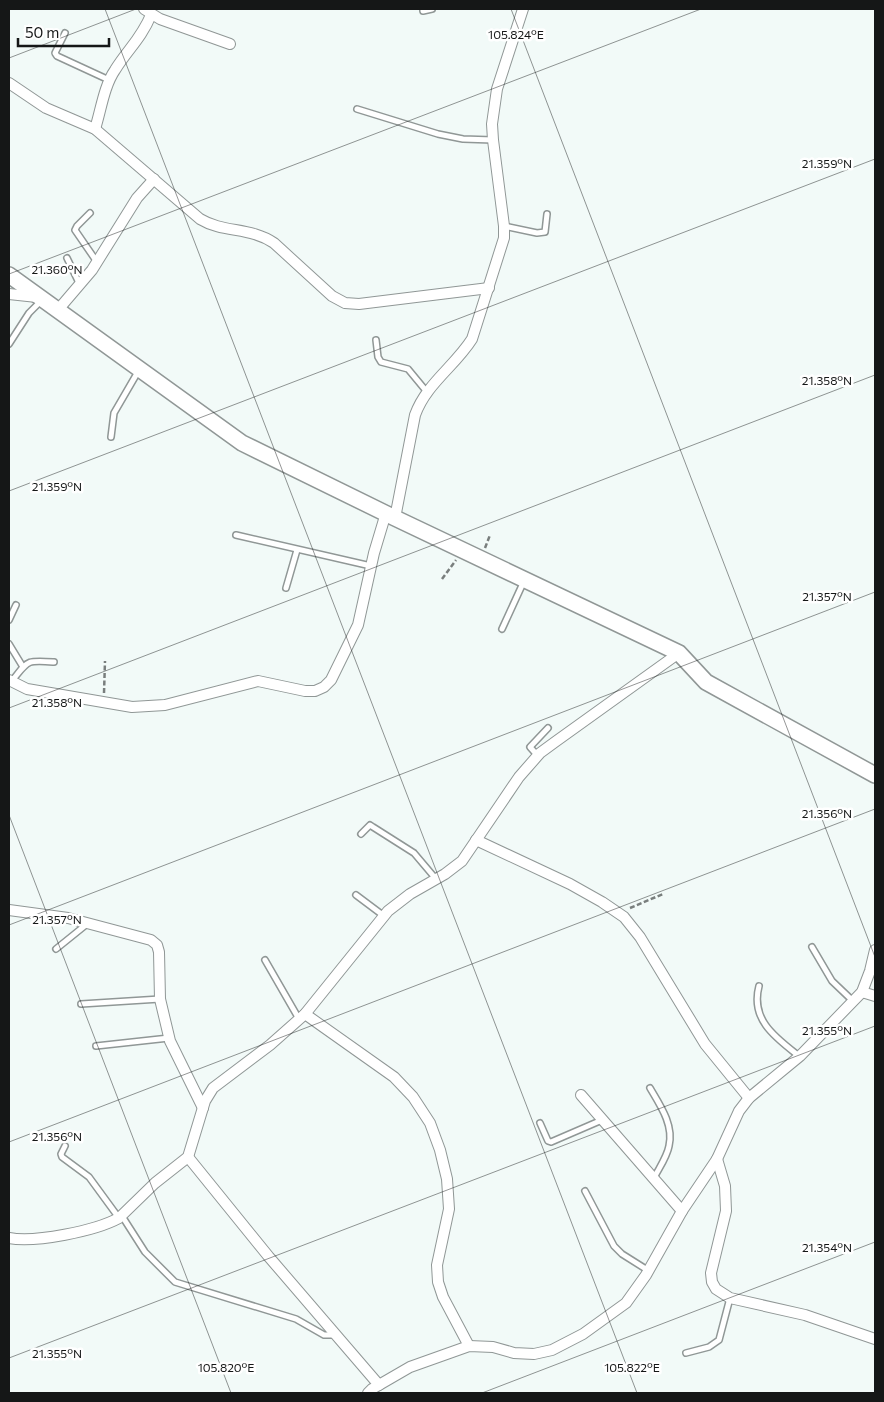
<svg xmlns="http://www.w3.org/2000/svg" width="884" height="1402" viewBox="0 0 884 1402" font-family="Commissioner,sans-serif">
<rect width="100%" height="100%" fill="#f2faf8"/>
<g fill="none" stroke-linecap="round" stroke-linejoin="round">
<g stroke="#909796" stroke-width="8">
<g id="lane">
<polyline points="423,11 432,9"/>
<polyline points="65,33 55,53 57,56 109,80"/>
<polyline points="357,109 438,134 463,139 493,140"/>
<polyline points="90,213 77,226 75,230 97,262"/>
<polyline points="504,226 537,233 545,232 547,214"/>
<polyline points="67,258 80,285"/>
<polyline points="376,340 378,357 381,362 408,369 427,392"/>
<polyline points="9,344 29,313 41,301"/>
<polyline points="111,437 114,413 139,370"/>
<polyline points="236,535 371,566"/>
<polyline points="286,588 297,550"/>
<polyline points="9,620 16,605"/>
<polyline points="502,629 524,581"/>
<polyline points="9,644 23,667"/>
<path d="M11,682C29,660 25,660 54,662"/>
<polyline points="538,756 530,747 548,728"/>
<polyline points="361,834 370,825 373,827 414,853 436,879"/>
<polyline points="356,895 384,916"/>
<polyline points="812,947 832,981 854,1002"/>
<polyline points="56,949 87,924"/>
<polyline points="265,960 299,1019"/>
<path d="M759,986C750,1020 776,1038 799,1056"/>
<polyline points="81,1004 160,999"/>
<polyline points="96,1046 169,1038"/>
<path d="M650,1088C660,1105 674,1125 669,1146C667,1157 659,1168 654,1178"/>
<polyline points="540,1123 548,1141 551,1142 602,1120"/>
<polyline points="65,1146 61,1154 62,1157 89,1177 119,1218"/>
<polyline points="585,1191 614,1246 622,1254 649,1271"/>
<polyline points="122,1216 145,1252 175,1282 296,1319 324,1335 336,1335"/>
<polyline points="686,1353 709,1347 719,1340 730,1298"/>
</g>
</g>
<g stroke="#909796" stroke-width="12">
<g id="street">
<polyline points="144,9 160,19 230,44"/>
<path d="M9,83L46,108L95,129L200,219C223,233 251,227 274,243L332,296L345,303L359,304L489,288"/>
<path d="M95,129C101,110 104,86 115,70C128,49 141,39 151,15"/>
<polyline points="9,294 37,297"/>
<polyline points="57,311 92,270 137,198 154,179"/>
<path d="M395,518L415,415C426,384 455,366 472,339L504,238V226L493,140L492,124L497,89L523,9"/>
<polyline points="9,680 27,689 132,707 165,705 258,681 305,691 315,691 324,687 331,680 358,625 374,553 386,513"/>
<polyline points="476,840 570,884 602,902 624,917 640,937 705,1044 749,1098"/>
<polyline points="9,910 68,918 151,940 157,945 159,952 160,999 170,1041 203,1108"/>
<polyline points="862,992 875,996"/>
<polyline points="305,1014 394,1077 413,1097 430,1123 440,1150 447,1179 449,1209 437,1265 438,1282 443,1297 469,1346"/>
<polyline points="581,1095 682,1211"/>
<polyline points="188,1157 269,1257 379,1385"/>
<polyline points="717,1159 725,1186 726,1211 711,1273 712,1282 716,1289 730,1298 805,1315 875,1339"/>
<path d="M9,1238C35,1243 95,1231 119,1218L155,1183L188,1157L205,1101L213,1088L270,1045L305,1014L388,911L410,894L445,874L462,861L519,777L540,753L555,742L679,653"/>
<polyline points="368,1393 372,1389 410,1367 469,1346 493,1347 514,1353 534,1354 552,1350 583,1334 626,1303 646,1275 682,1211 717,1159 739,1111 749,1098 800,1056 862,992 870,971 875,950"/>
</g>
</g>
<g stroke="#909796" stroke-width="18">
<polyline id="secondary" points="9,275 242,443 395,518 679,653 706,682 875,775"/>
</g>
<g stroke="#797e7d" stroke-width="2.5" stroke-dasharray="5 2.5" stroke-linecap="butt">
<polyline points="485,548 490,535"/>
<polyline points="442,579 456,560"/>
<polyline points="104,693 105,661"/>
<polyline points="630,908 663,894"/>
</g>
<use href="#lane" stroke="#fff" stroke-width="5"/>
<use href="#street" stroke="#fff" stroke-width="10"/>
<use href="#secondary" stroke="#fff" stroke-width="15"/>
</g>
<path fill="none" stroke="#151717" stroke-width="1" stroke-opacity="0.45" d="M105,9L637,1393M511,9L875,957M9,58L136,9M9,274L701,9M9,491L875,159M9,708L875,375M9,815L231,1393M9,925L875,592M9,1142L875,809M9,1358L875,1026M482,1393L875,1242"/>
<g font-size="12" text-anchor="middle" fill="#151717" stroke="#fff" stroke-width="5" stroke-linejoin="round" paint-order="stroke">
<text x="516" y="39">105.824°E</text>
<text x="827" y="168">21.359°N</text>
<text x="57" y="274">21.360°N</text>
<text x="827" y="385">21.358°N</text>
<text x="57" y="491">21.359°N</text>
<text x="827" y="601">21.357°N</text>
<text x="57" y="707">21.358°N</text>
<text x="827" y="818">21.356°N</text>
<text x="57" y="924">21.357°N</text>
<text x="827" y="1035">21.355°N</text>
<text x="57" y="1141">21.356°N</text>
<text x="827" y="1252">21.354°N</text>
<text x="57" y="1358">21.355°N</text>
<text x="226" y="1372">105.820°E</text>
<text x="632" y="1372">105.822°E</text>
</g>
<rect width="884" height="1402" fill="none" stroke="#151717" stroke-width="20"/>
<path d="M18 38v8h91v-8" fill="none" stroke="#151717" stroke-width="2.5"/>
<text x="25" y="38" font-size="15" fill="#151717" stroke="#ffffff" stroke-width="4" paint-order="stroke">50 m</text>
</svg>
